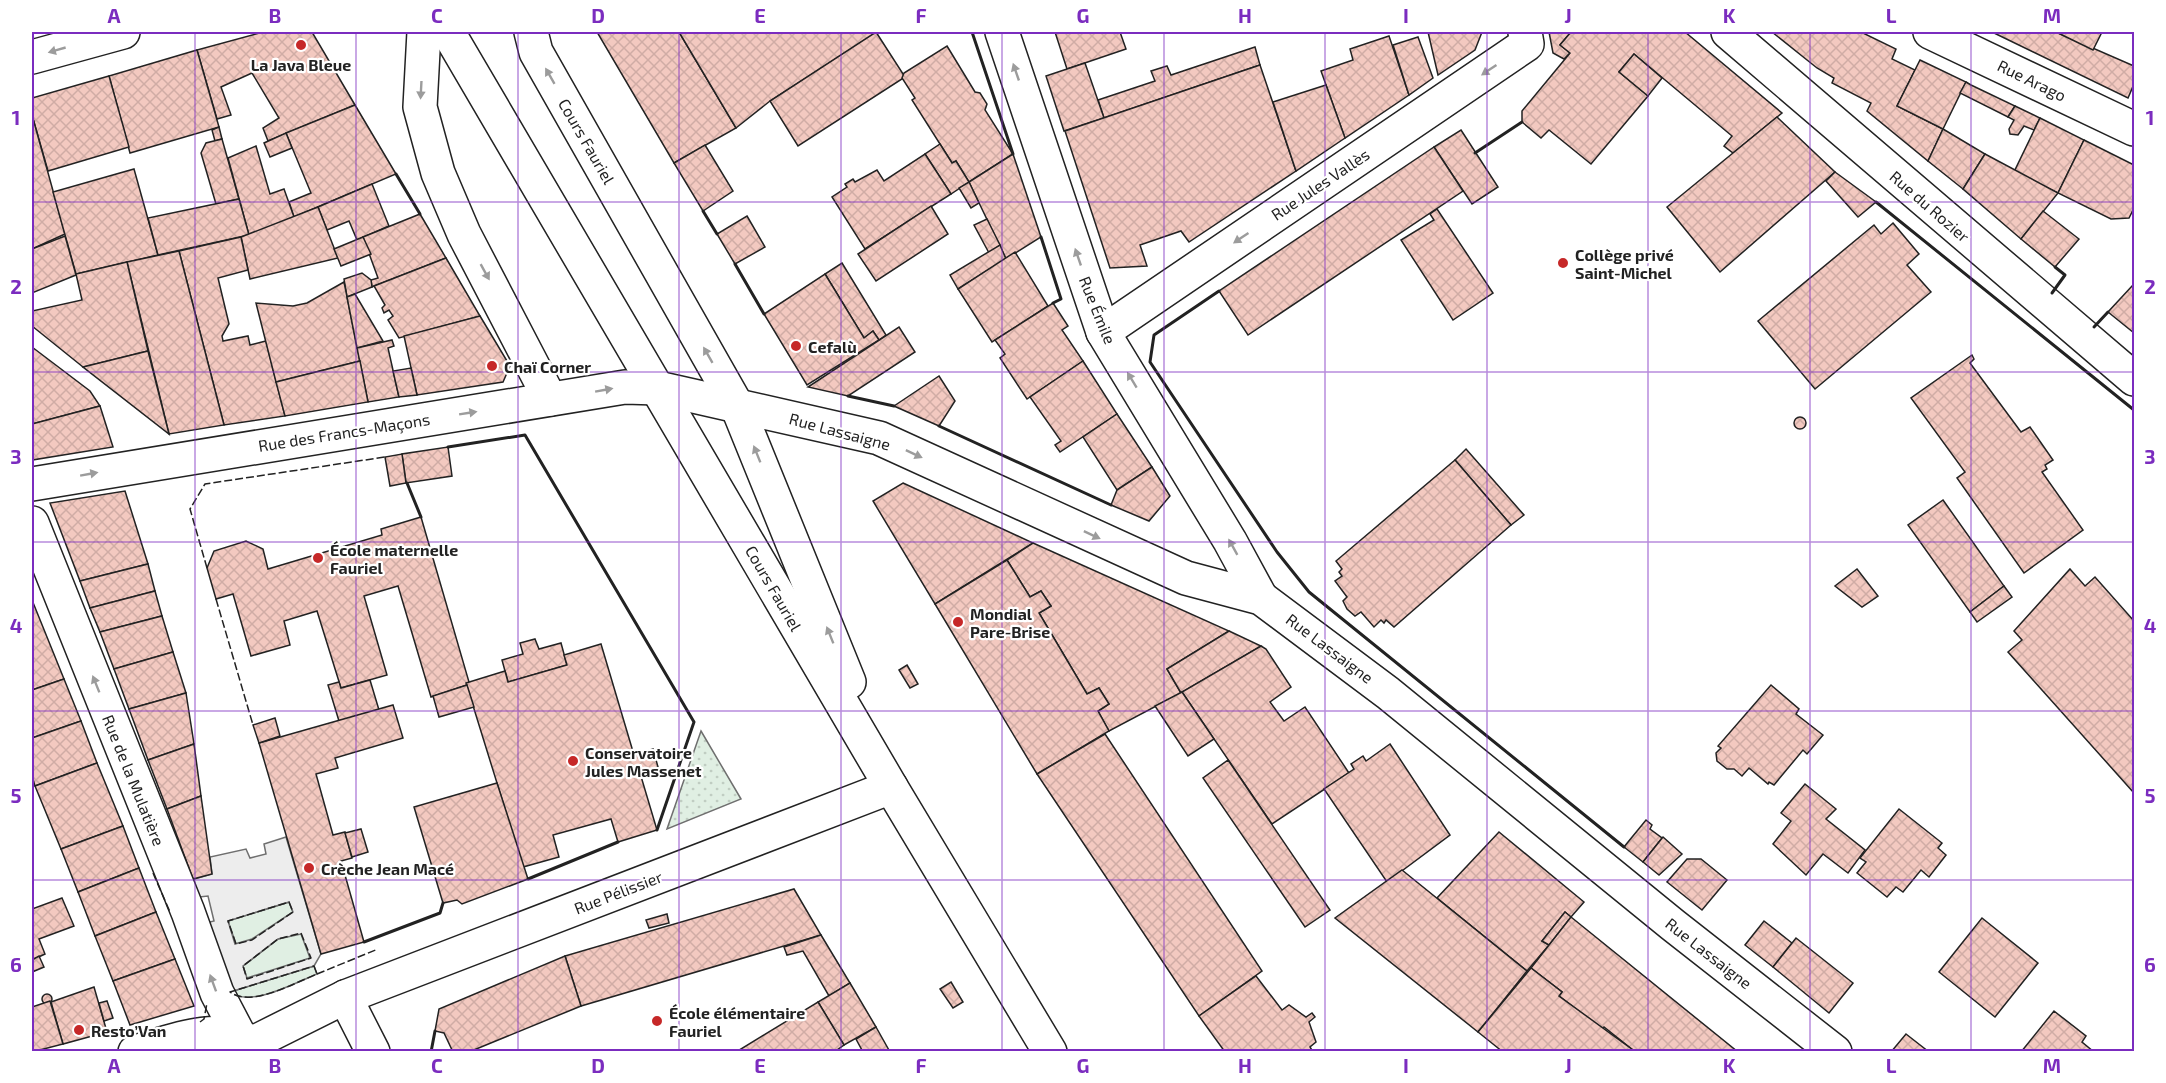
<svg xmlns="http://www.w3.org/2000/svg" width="2166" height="1083" viewBox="0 0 2166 1083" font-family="'Exo 2',sans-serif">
<defs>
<pattern id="grass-dots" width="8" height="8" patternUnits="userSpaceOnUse" patternTransform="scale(1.5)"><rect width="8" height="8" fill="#e0efe3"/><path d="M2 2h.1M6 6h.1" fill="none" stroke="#c0cdc2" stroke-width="1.8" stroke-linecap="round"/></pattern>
<pattern id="building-cross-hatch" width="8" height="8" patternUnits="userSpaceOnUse" patternTransform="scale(1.5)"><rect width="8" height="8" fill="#f3c9c0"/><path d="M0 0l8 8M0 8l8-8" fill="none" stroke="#d0aca5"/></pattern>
</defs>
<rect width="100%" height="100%" fill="#fff"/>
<polygon fill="url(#grass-dots)" stroke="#6f6f6f" stroke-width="1.5" points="701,731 741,799 667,829"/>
<g fill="#e0efe3" stroke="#6f6f6f" stroke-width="1.5">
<polygon points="289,902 293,912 252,940 236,944 228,921"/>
<polygon points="301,933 311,958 247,979 243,966 278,939"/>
<path d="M314,966L317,974C294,983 251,1008 230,992Z"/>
</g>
<path fill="#ededed" stroke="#6f6f6f" stroke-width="1.5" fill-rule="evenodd" d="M286,837L321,954L314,966L230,992L206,923L214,921L208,896L199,897L186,880L191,873L194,879L212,874L210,857L246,849L250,858L266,854L264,844ZM289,902L293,912L252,939L235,944L228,921ZM301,934L310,958L247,978L243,966L278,939Z"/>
<g fill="url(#building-cross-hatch)" stroke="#222" stroke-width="1.5">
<polygon points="263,32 312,32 355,105 268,141 263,128 279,118 252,73 221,87 231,115 217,119 197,50"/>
<polygon points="597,32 679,32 736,128 674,163"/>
<polygon points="679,32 878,32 770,101 736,128"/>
<polygon points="876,32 905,77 798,146 770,101"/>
<polygon points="1055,32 1120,32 1126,49 1067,69"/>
<polygon points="1428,32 1482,32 1475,50 1438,75"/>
<polygon points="1549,32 1571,32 1560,45 1570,53 1564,59 1553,53"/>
<polygon points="1571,32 1685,32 1782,113 1733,153 1724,146 1732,136 1634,54 1619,72 1648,96 1591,164 1549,130 1541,138 1522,122 1522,111 1570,53 1560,45"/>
<polygon points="1772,32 1861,32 1896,49 1892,59 1915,70 1897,106 1943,129 1928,161 1867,111 1871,103 1832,83 1834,78 1817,68"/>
<polygon points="1992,32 2056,32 2134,66 2134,84 2128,98"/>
<polygon points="2056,32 2102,32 2093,50"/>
<polygon points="1389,36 1409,95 1345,138 1321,71 1353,60 1350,49"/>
<polygon points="1418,37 1433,78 1409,95 1393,45"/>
<polygon points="947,46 975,92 980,93 987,104 985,110 1013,154 969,182 956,161 952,163 912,100 915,98 902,78 904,73"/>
<polygon points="1255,47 1260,65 1104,118 1098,100 1155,81 1151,71 1167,66 1171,75"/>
<polygon points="197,50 219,127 130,153 109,76"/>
<polygon points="1634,54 1662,78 1648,96 1619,72"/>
<polygon points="1920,60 1966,82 1943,129 1897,106"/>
<polygon points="1085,63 1104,118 1064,131 1046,76"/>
<polygon points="1260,65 1296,171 1189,242 1181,231 1140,245 1147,266 1110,268 1065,131"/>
<polygon points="109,76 129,147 48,171 32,115 32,98"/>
<polygon points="1966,82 1971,85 2015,106 2008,117 1960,93"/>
<polygon points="1326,85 1345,138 1296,171 1273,102"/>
<polygon points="355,105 396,174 294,217 289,202 311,193 286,133"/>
<polygon points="2015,106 2040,118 2034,130 2024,126 2018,135 2010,134 2009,129 2014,120 2008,117"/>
<polygon points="32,115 65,234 32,249"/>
<polygon points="1777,117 1835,172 1720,272 1667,207"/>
<polygon points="2040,118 2084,140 2058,193 2014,172"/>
<polygon points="219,127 222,139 215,141 212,130"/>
<polygon points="1943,129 1985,154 1963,189 1928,161"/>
<polygon points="1461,130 1498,187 1472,204 1434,147"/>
<polygon points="286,133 292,148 270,157 264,143"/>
<polygon points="222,139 239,199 216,204 201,153 206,143"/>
<polygon points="2084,140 2134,165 2134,208 2129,218 2111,219 2058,193"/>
<polygon points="940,144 952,163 956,161 969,182 951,194 925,154"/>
<polygon points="705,145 733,191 703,211 674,163"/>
<polygon points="256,146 270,194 284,189 294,217 249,235 228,158"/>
<polygon points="1434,147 1463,191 1248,335 1219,291"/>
<polygon points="925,154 951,194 865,249 832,197 847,187 845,184 853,179 855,182 877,170 884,181"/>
<polygon points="1013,154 1041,237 1006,259 969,182"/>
<polygon points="1985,154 2058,193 2021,239 1963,189"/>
<polygon points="134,169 158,255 76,274 53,192"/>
<polygon points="1835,172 1876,202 1858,217 1826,181"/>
<polygon points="969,182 979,203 971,208 959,188"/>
<polygon points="372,184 389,226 357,240 349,221 327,230 318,207"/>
<polygon points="239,199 249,235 158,255 148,218"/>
<polygon points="931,206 948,234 876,281 858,254"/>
<polygon points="318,207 338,258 250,279 241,237"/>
<polygon points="1437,209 1493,293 1453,320 1401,240 1434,220 1430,214"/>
<polygon points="2043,211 2079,239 2055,267 2021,239"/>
<polygon points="420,214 446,258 372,287 371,280 378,278 363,237"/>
<polygon points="747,216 765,247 735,264 717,234"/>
<polygon points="987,219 1000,245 989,253 974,225"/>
<polygon points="1893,223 1919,254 1907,265 1931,292 1815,389 1758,321 1874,225 1881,234"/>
<polygon points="65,236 76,275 32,293 32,249"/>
<polygon points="241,237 248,270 218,278 229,324 222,336 223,341 248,336 250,345 266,341 285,416 224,425 179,251"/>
<polygon points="363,237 371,254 341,266 334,249"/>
<polygon points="1000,245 1006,259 958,289 950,275"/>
<polygon points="179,251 224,425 169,434 127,262"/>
<polygon points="1015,252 1048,306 992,342 958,289"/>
<polygon points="446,258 480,316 399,338 388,320 393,316 389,310 384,313 382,308 385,305 374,286"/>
<polygon points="127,262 148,351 83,367 32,326 32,311 82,300 76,274"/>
<polygon points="842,263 886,335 879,340 873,331 864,338 825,274"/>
<polygon points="362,273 371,280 372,287 347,297 344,279"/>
<polygon points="825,274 864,338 873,331 879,340 807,385 764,314"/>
<polygon points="344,282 360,361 276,382 256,303 293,306 307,303"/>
<polygon points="2132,286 2134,288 2134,333 2108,312"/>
<polygon points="355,294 383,341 357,348 347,297"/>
<polygon points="1053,303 1068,326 1062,330 1083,361 1027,399 1000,358 1005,354 995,340"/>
<polygon points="480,316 510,366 503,382 417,395 404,336"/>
<polygon points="899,327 915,352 848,396 808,387"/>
<polygon points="392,340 394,346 388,348 399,397 368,402 357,348"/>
<polygon points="32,347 90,391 100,406 32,424"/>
<polygon points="148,351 169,434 83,367"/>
<polygon points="1972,355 1974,359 1970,363 2021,432 2030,427 2053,460 2045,465 2047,469 2042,472 2083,530 2024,573 1957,478 1965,472 1911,398"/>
<polygon points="360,361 368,402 285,416 276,382"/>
<polygon points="1083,361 1117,414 1060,452 1055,445 1061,441 1030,397"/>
<polygon points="411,368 417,395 399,397 393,371"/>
<polygon points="939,376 955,401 939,426 894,406"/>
<polygon points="100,406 113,447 32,460 32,424"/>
<polygon points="1117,414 1152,467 1117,490 1083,437"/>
<circle cx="1800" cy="423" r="6"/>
<polygon points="448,447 452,476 406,483 402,454"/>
<polygon points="1466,449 1524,515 1511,525 1455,460"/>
<polygon points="402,454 406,483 390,486 385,457"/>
<polygon points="1455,460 1511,525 1394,627 1386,620 1384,623 1381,620 1374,627 1361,612 1355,616 1347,609 1343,601 1347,597 1335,581 1342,576 1339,572 1342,569 1336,561"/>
<polygon points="1152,467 1170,496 1149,521 1111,505 1117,490"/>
<polygon points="903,483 1033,543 935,604 873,501"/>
<polygon points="125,491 148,564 80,581 50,503"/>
<polygon points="1943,500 2004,586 1970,612 1908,525"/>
<polygon points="421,517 469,682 467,685 431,697 398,586 364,596 387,675 341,688 317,611 284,621 290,645 251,656 233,594 216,599 207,568 214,551 246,541 263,549 268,569 382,535 381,529"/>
<polygon points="1033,543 1229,631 1167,669 1181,693 1109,731 1098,711 1109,704 1099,688 1087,694 1039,613 1051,606 1041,591 1030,597 1007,560"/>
<polygon points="1007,560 1030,597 1041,591 1051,606 1039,613 1087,694 1099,688 1109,704 1098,711 1109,731 1037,774 935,604"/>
<polygon points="148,564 155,591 90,608 80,581"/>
<polygon points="1857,569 1878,596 1862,607 1835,586"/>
<polygon points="2070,569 2085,586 2095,577 2134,621 2134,793 2008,652 2022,640 2014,631"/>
<polygon points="2004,586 2012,597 1977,622 1970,612"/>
<polygon points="155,591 162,616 100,632 90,608"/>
<polygon points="32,600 64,679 32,690"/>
<polygon points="162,616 173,652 114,669 100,632"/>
<polygon points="1229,631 1261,646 1181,693 1167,669"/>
<polygon points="535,639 539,649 561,643 567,665 508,682 502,660 523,654 520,643"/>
<polygon points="601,644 634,755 653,749 658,767 640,773 657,830 618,842 611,819 553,835 559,857 523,867 466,683 505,671 508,682 567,665 564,655"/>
<polygon points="1261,646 1266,649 1291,687 1270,702 1284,721 1305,707 1349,773 1272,824 1182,692"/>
<polygon points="173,652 186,693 129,709 114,669"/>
<polygon points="907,665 918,684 910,688 899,670"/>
<polygon points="64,679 81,721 32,738 32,690"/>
<polygon points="370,680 379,710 339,721 328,685 339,682 341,688"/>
<polygon points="467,685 474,707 439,717 433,696"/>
<polygon points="1771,685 1799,709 1796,714 1823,735 1807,754 1803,750 1774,785 1769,782 1768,784 1749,768 1742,776 1734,769 1727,769 1717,761 1716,753 1721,748 1718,746"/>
<polygon points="1182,692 1214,739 1188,756 1155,706"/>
<polygon points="186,693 194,744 148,760 129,709"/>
<polygon points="393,705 403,738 335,758 338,768 316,774 333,835 345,832 352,858 341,861 364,942 321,954 259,743"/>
<polygon points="275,718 280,736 259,743 253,725"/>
<polygon points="81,721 97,763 35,786 32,776 32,738"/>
<polygon points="1105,734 1262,971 1199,1016 1037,774"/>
<polygon points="194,744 201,796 167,809 148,760"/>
<polygon points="1390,744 1450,835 1387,882 1324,789 1354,769 1351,764 1363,756 1366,761"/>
<polygon points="1228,760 1330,910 1305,927 1203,778"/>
<polygon points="97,763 123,826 61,849 35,786"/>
<polygon points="497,783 528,879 462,904 457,900 443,903 414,807"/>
<polygon points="1805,784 1836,809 1826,819 1865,850 1848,873 1823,854 1806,875 1773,844 1791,821 1781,813"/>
<polygon points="201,796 212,874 193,879 167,809"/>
<polygon points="1899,809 1942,843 1938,848 1946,855 1929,877 1921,870 1903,892 1896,887 1887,897 1857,873 1866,862 1860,858"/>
<polygon points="1646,820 1652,825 1650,829 1662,838 1643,862 1624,847"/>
<polygon points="123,826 139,868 78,892 61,849"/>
<polygon points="361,829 368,852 352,857 345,833"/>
<polygon points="1499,832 1584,902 1571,917 1565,912 1542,941 1549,945 1527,971 1437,898"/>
<polygon points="1663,837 1682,854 1659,875 1643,862"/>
<polygon points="1687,859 1701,859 1727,880 1702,910 1667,882"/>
<polygon points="139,868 156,912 95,936 78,892"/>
<polygon points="1402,870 1527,971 1478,1032 1335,918"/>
<polygon points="794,889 821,935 581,1006 565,956"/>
<polygon points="62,898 74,926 39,939 45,954 32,960 32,909"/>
<polygon points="156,912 175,959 113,981 95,936"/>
<polygon points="1565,912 1571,917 1549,945 1542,941"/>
<polygon points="667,914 669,923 649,928 646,920"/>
<polygon points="1571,917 1738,1052 1631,1052 1633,1050 1604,1027 1602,1029 1559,996 1562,992 1531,968"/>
<polygon points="1982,918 2038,963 1995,1017 1939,972"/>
<polygon points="1764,921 1792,943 1773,967 1745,945"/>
<polygon points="821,935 850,983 829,996 803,951 787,955 784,947"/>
<polygon points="1796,938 1853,983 1829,1013 1773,967"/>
<polygon points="39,956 44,967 32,972 32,960"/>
<polygon points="565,956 581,1006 469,1052 453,1052 444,1033 435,1031 439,1009"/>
<polygon points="175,959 194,1006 130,1025 113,981"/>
<polygon points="1531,968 1562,992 1559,996 1633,1050 1503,1052 1478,1032"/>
<polygon points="1256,976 1282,1010 1289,1005 1306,1017 1312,1013 1315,1017 1309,1022 1316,1042 1310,1047 1313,1052 1225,1052 1199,1016"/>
<polygon points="951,982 963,1002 953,1008 940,989"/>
<polygon points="850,983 876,1027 844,1045 818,1002"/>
<polygon points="94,987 107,1032 63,1044 51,1002"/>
<circle cx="47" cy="999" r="5"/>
<polygon points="50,1001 63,1044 32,1052 32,1007"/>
<polygon points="107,1001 113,1018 104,1021 99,1003"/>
<polygon points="818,1002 844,1045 834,1052 736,1052"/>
<polygon points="2054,1011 2086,1036 2082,1042 2094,1052 2021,1052"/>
<polygon points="876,1027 890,1052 863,1052 856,1039"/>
<polygon points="1906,1034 1929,1052 1891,1052"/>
</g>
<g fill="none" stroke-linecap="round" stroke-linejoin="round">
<g stroke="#222" stroke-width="36">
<g id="minor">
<polyline points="424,32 420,107 438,173 464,234 550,399"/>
<polyline points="1002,32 1103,332 1230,541 1261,598"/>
<polyline points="1728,32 2134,379"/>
<polyline points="1930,32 2134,129"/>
<polyline points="32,57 123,32"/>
<polyline points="1103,332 1527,44 1525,32"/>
<polyline points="32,484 625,387 658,388 879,438 1186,578 1261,598 1388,693 1673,925 1835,1052"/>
<polyline points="32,523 188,912 217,993 239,1035"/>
<polyline points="345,997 373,1052"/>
<path d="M135,1052C172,1041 217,1022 253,1043"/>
</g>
</g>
<g stroke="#222" stroke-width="36">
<g id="major">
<polyline points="448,32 891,787 1050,1052"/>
<polyline points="531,32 536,52 737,406 849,682"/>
<polyline points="251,1052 253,1043 345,997 891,787"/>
</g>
</g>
<use href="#minor" stroke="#fff" stroke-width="33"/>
<use href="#major" stroke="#fff" stroke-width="33"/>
<g stroke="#222" stroke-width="1.5" stroke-dasharray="8 3" stroke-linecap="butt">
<polyline points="207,568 190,509 205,484 385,457"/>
<polyline points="216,599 253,725"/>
<polyline points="153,873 170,912"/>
<polygon points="289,902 293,912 252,940 236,944 228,921"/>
<polygon points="301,933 311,958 247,979 243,966 278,939"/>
<path d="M314,966L317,974C294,983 251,1008 230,992Z"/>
<polyline points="317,974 378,949"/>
<polyline points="200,1022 204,1019 207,1003"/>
</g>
<g stroke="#222" stroke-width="3">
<polyline points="972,32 1013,154"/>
<polyline points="1475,153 1522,122"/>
<polyline points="396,174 420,214"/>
<polyline points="1876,202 2134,410"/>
<polyline points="703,211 717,234"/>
<polyline points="1041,237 1061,299 1053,303"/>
<polyline points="735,264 764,314"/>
<polyline points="1219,291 1154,335 1150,362 1277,552 1309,592 1624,847"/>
<polyline points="2052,293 2065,275 2055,267"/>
<polyline points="2094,327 2108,312"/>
<polyline points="848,396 894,406"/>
<polyline points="939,426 1111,505"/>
<polyline points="448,447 525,435 694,722 657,830"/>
<polyline points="407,483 421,517"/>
<polyline points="528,879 618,842"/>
<polyline points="364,942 440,913 443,903"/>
<polyline points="431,1052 435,1031"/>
</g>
</g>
<defs><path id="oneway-solid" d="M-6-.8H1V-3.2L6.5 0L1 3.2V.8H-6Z" transform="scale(1.5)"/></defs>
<g fill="#9c9c9c">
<use href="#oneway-solid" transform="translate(57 50) rotate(164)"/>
<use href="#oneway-solid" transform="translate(1489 70) rotate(146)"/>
<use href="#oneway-solid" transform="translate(1016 72) rotate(-109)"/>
<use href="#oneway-solid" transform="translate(550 76) rotate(-120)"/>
<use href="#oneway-solid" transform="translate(421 90) rotate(93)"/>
<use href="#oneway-solid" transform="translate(1241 238) rotate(146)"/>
<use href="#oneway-solid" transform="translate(1078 257) rotate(-109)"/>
<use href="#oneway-solid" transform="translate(485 272) rotate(61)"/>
<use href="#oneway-solid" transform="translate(708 355) rotate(-120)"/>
<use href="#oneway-solid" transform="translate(1132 380) rotate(-121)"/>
<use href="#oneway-solid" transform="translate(604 390) rotate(-10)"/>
<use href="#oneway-solid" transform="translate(468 413) rotate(-9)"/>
<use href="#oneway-solid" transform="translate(757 454) rotate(-112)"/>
<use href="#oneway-solid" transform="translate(914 454) rotate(25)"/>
<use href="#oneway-solid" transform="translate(89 474) rotate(-10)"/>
<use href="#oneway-solid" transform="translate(1092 535) rotate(25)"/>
<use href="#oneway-solid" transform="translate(1233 547) rotate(-119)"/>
<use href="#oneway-solid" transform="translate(830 635) rotate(-112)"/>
<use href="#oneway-solid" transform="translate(96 684) rotate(-112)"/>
<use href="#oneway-solid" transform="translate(213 983) rotate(-110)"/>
</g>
<path fill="none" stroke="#7b2cbf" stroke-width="1.5" stroke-opacity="0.55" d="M195,32V1052M356,32V1052M518,32V1052M679,32V1052M841,32V1052M1002,32V1052M1164,32V1052M1325,32V1052M1487,32V1052M1648,32V1052M1810,32V1052M1971,32V1052M32,202H2134M32,372H2134M32,542H2134M32,711H2134M32,880H2134"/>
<g fill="#c62828" stroke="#fff" stroke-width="2">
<circle cx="301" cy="45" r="6"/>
<circle cx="1563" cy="263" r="6"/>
<circle cx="796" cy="346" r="6"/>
<circle cx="492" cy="366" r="6"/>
<circle cx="318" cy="558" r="6"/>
<circle cx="958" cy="622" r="6"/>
<circle cx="573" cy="761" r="6"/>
<circle cx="309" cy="868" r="6"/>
<circle cx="657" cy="1021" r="6"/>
<circle cx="79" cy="1030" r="6"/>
</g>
<g text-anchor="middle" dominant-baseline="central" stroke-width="4.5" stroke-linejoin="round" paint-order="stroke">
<g font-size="16" font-weight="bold" fill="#222" stroke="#fff" text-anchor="start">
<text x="301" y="64" text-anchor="middle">La Java Bleue</text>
<text x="1575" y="254">Collège privé<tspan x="1575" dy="18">Saint-Michel</tspan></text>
<text x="808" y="346">Cefalù</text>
<text x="504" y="366">Chaï Corner</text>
<text x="330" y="549">École maternelle<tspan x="330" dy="18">Fauriel</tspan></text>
<text x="970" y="613">Mondial<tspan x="970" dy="18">Pare-Brise</tspan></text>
<text x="585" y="752">Conservatoire<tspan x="585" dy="18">Jules Massenet</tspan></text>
<text x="321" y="868">Crèche Jean Macé</text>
<text x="669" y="1012">École élémentaire<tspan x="669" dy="18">Fauriel</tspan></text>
<text x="91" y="1030">Resto’Van</text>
</g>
<g font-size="16" fill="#222" stroke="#fff">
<text transform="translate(2032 80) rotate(26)">Rue Arago</text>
<text transform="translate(587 141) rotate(60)">Cours Fauriel</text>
<text transform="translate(1320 184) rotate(-34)">Rue Jules Vallès</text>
<text transform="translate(1930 206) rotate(41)">Rue du Rozier</text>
<text transform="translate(1098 310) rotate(68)">Rue Émile</text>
<text transform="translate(840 431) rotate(15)">Rue Lassaigne</text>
<text transform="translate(344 432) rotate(-9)">Rue des Francs-Maçons</text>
<text transform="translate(774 588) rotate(60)">Cours Fauriel</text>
<text transform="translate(1330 648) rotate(37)">Rue Lassaigne</text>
<text transform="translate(134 780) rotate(68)">Rue de la Mulatière</text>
<text transform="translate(618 892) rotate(-21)">Rue Pélissier</text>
<text transform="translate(1709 953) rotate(38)">Rue Lassaigne</text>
</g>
</g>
<rect width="2166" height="1083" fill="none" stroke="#ffffff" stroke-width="66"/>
<rect x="33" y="33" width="2100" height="1017" fill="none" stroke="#7b2cbf" stroke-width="2"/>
<g font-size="20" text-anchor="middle" font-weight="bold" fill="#7b2cbf">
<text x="114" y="23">A</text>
<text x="275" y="23">B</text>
<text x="437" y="23">C</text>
<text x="598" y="23">D</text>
<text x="760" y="23">E</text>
<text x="921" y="23">F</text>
<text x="1083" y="23">G</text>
<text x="1245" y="23">H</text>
<text x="1406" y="23">I</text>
<text x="1568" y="23">J</text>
<text x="1729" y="23">K</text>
<text x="1891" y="23">L</text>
<text x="2052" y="23">M</text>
<text x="16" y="125">1</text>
<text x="2150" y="125">1</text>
<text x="16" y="294">2</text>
<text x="2150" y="294">2</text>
<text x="16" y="464">3</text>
<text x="2150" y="464">3</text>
<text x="16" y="633">4</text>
<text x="2150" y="633">4</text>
<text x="16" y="803">5</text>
<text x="2150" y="803">5</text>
<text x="16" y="972">6</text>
<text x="2150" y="972">6</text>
<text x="114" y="1073">A</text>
<text x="275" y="1073">B</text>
<text x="437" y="1073">C</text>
<text x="598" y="1073">D</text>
<text x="760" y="1073">E</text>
<text x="921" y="1073">F</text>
<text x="1083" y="1073">G</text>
<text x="1245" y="1073">H</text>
<text x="1406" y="1073">I</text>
<text x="1568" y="1073">J</text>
<text x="1729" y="1073">K</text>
<text x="1891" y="1073">L</text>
<text x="2052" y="1073">M</text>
</g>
</svg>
